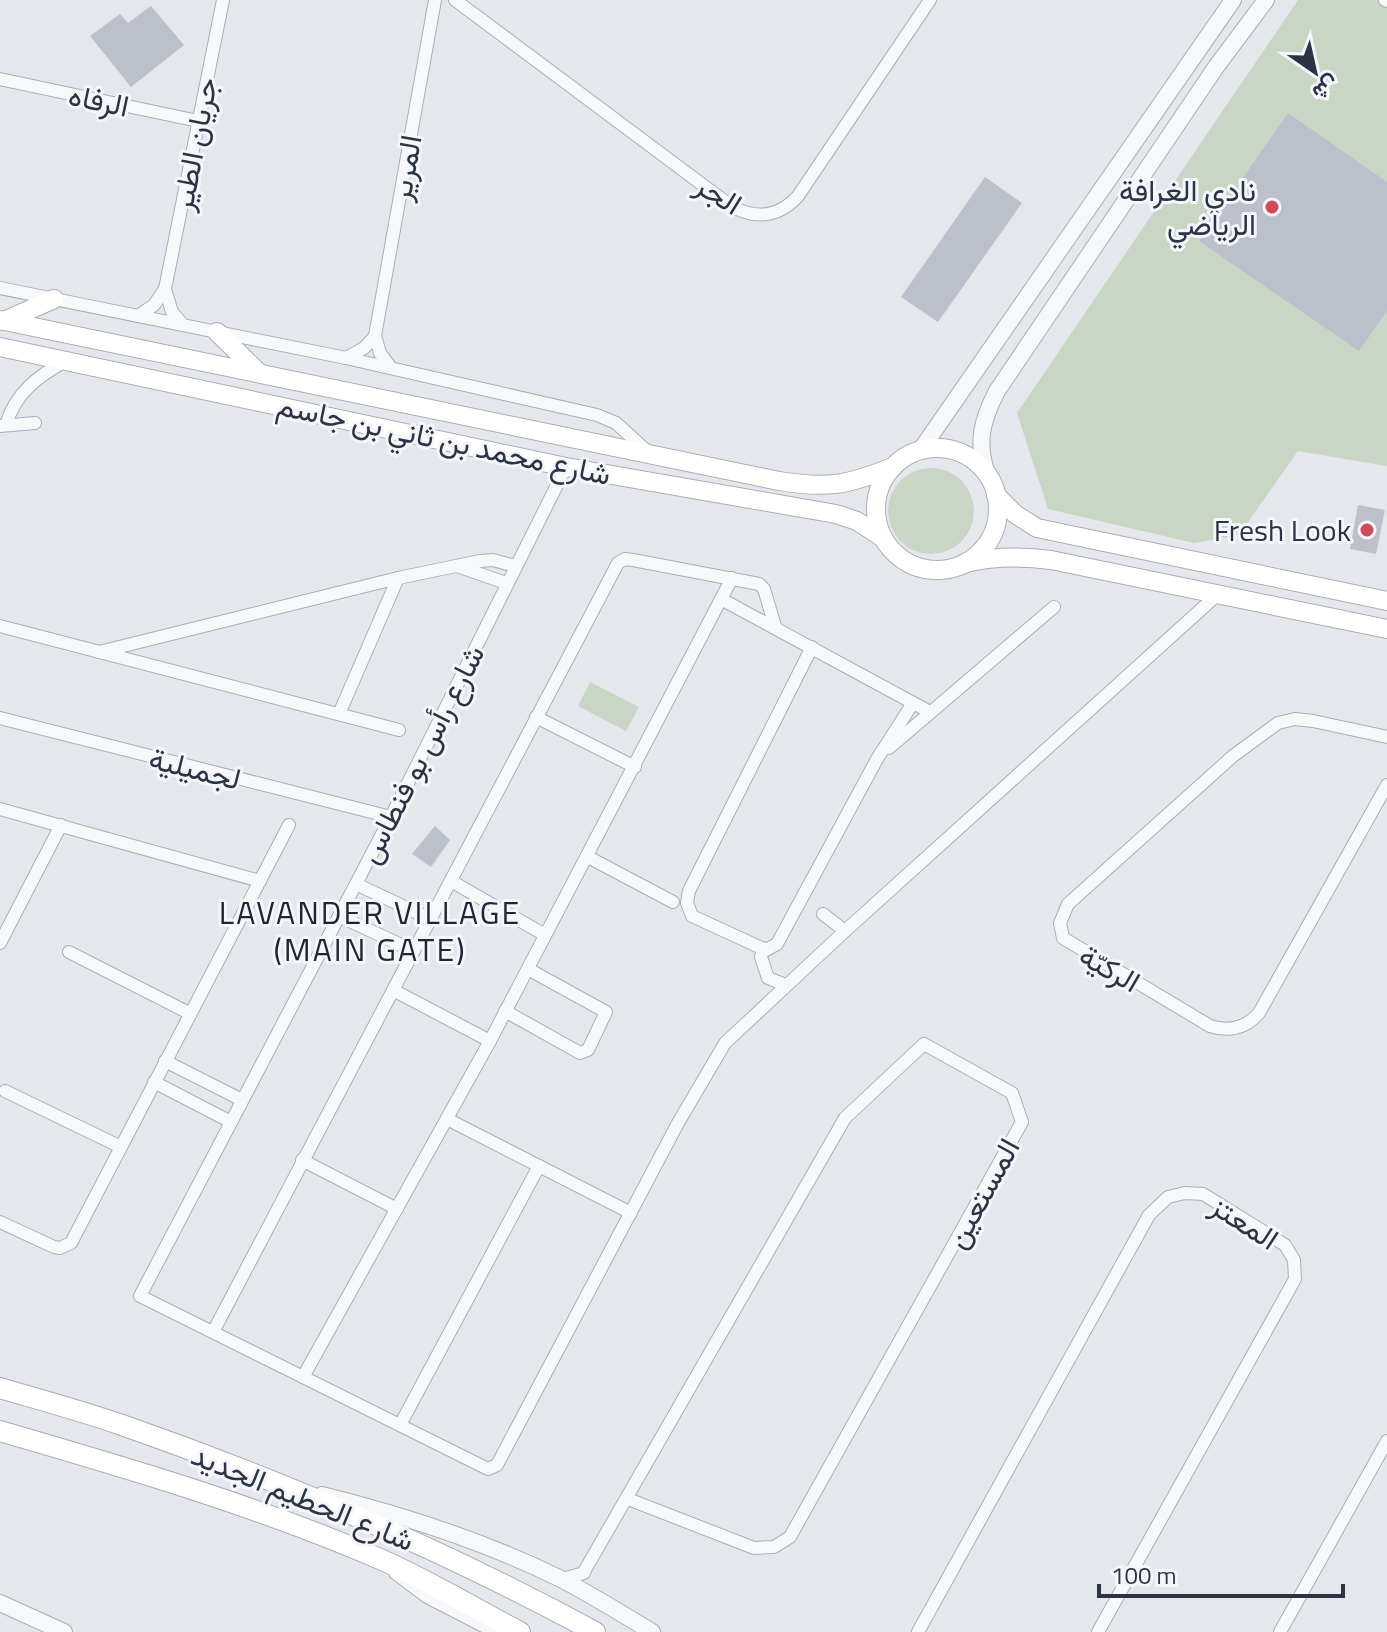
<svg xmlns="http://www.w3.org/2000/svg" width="1387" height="1632" viewBox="0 0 1387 1632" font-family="'Titillium Web',Vazirmatn,sans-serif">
<rect width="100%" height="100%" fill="#e4e7ec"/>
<g fill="#c9d6c5">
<polygon points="1298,0 1387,0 1387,466 1298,451 1239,535 1194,543 1048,509 1017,413"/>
<circle cx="931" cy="511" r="43"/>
<polygon points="590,682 639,707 626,731 578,706"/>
</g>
<g fill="#bbc0ca">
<polygon points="151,6 184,45 131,87 90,36 120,14 128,23"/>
<polygon points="1288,113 1387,182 1387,311 1359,351 1199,241"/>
<polygon points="985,177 1022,203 938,322 901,297"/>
<polygon points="1358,505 1385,510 1376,554 1350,549"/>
<polygon points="435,826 450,840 431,867 412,854"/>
</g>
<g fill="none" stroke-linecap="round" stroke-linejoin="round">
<g stroke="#a9aeb7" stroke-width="14">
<g id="minor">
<path d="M455,0L731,206C756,220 779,217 798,196L930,0"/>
<polyline points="1385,0 1387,1"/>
<polyline points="0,79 198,121"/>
<polyline points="0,288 346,358 597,415 616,423 650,454"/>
<polyline points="138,316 154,305 165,289"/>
<polyline points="183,325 172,312 165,289 223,0"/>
<polyline points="346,358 364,348 375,336"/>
<polyline points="391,368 380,353 375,336 435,0"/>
<path d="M6,425C15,393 38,376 67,360"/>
<polyline points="0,426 35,423"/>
<polyline points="566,467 391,817 140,1296 488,1469 497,1465 678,1123 725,1043 845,931 1217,595"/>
<polyline points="457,566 506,583"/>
<polyline points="721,599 930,712"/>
<polyline points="0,626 399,730"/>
<polyline points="812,647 689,891 687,903 692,916 766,950 777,944 877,759 913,703"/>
<polyline points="99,652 398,578 480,561 493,560 515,566"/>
<polyline points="339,714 398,578"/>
<polyline points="536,717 635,767"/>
<polyline points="0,718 391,817"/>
<path d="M1387,737L1313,721L1295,719L1278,723L1233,756L1068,904L1060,923L1063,938L1210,1026C1229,1032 1246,1028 1259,1013L1387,785"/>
<polyline points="889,748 1054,607"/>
<polyline points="0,809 260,881"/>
<polyline points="588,857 673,902"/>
<polyline points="451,881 545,935"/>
<polyline points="356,884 430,919"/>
<polyline points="823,914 845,931"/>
<polyline points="339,916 414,951"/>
<polyline points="0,943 61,825"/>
<polyline points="763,948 761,957 768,978 786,985"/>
<polyline points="69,952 189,1013"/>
<polyline points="393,990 490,1041"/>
<polyline points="505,1011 580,1053 588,1050 606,1012 528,969"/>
<polyline points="165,1061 242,1100"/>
<polyline points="154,1082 231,1122"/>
<polyline points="5,1091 121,1147"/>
<polyline points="447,1119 631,1213"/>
<polyline points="302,1160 397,1209"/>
<polyline points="0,1222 54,1247 60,1248 71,1243 289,825"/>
<polyline points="213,1332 618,563 625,559 633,560 759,584 764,589 775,626"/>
<polyline points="303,1377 490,1041 732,578"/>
<polyline points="400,1425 539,1166"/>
<polyline points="395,1573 427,1597 495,1632"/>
<polyline points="562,1579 584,1573 585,1570 845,1118 924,1044 1012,1093 1022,1122 790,1537 774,1547 754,1548 628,1499"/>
<polyline points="918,1632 1149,1215 1168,1197 1185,1193 1203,1194 1285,1245 1294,1260 1295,1279 1098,1632"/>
<polyline points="1280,1632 1387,1441"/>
</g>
</g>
<g stroke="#a9aeb7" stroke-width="18">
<g id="tertiary">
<polyline points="920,451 1233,0"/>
<path d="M987,474C976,442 982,420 997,391L1216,67L1266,0"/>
<path d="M322,1495C403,1515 486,1542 561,1579C592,1595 622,1614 652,1632"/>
<polyline points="0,1603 64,1632"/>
</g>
</g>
<g stroke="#a9aeb7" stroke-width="20">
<g id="secondary">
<path d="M0,320L779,481C828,489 847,485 893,467"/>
<polyline points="4,321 54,299"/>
<polyline points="217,332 258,372"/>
<polyline points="0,347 566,467 836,514 857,521 883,538"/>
<circle cx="937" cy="509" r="61"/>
<polyline points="996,495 1015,514 1037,528 1387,601"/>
<path d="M965,563C995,556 1021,556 1051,560L1387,629"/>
</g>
</g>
<g stroke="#a3abb8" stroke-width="22">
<g id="primary">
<path d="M0,1388C41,1400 82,1411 122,1425C285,1482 444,1550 595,1632"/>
<path d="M0,1431C128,1468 257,1506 380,1559C428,1580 474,1608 520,1632"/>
</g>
</g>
<use href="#minor" stroke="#f7f8fa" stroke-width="12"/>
<use href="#tertiary" stroke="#f7f8fa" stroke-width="16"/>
<use href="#secondary" stroke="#fff" stroke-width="18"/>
<use href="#primary" stroke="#fff" stroke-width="20"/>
</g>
<g fill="#d1495b" stroke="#f4f6f9" stroke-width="3">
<circle cx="1272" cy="207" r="8"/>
<circle cx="1367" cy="530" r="8"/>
</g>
<g text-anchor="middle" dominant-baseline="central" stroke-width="6" stroke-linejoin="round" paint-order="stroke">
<g font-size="30" fill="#2b3445" stroke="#f4f6f9">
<text transform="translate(99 100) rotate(12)">الرفاه</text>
<text transform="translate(194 144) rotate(-79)">جريان الطير</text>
<text transform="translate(405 168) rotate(-80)">المرير</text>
<text transform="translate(719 194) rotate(32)">الجر</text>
<text transform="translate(444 439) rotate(12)">شارع محمد بن ثاني بن جاسم</text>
<text transform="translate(421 754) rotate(-63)">شارع رأس بو فنطاس</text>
<text transform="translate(195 768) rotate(14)">لجميلية</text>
<text transform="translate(1110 968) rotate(30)">الركيّة</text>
<text transform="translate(982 1193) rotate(-61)">المستعين</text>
<text transform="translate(1245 1222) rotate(33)">المعتز</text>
<text transform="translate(303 1497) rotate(22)">شارع الحطيم الجديد</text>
</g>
<g font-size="30" fill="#2b3445" stroke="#f4f6f9" text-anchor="end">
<text x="1256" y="190">نادي الغرافة<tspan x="1256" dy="34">الرياضي</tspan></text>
<text x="1351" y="530">Fresh Look</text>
</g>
<g font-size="32" letter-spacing="2" fill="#1d2536" stroke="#f4f6f9">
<text x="370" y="912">LAVANDER VILLAGE<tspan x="370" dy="37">(MAIN GATE)</tspan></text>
</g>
</g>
<g transform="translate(1315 72) rotate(146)" stroke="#f4f6f9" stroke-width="6" paint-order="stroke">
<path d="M0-6L14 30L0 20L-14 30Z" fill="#2b3445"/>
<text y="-12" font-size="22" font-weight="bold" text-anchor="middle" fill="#2b3445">ش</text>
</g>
<path d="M1099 1584v12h244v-12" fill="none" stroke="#2b3445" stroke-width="4"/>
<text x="1111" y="1584" font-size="24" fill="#2b3445" stroke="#f4f6f9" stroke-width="6" paint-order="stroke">100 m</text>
</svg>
